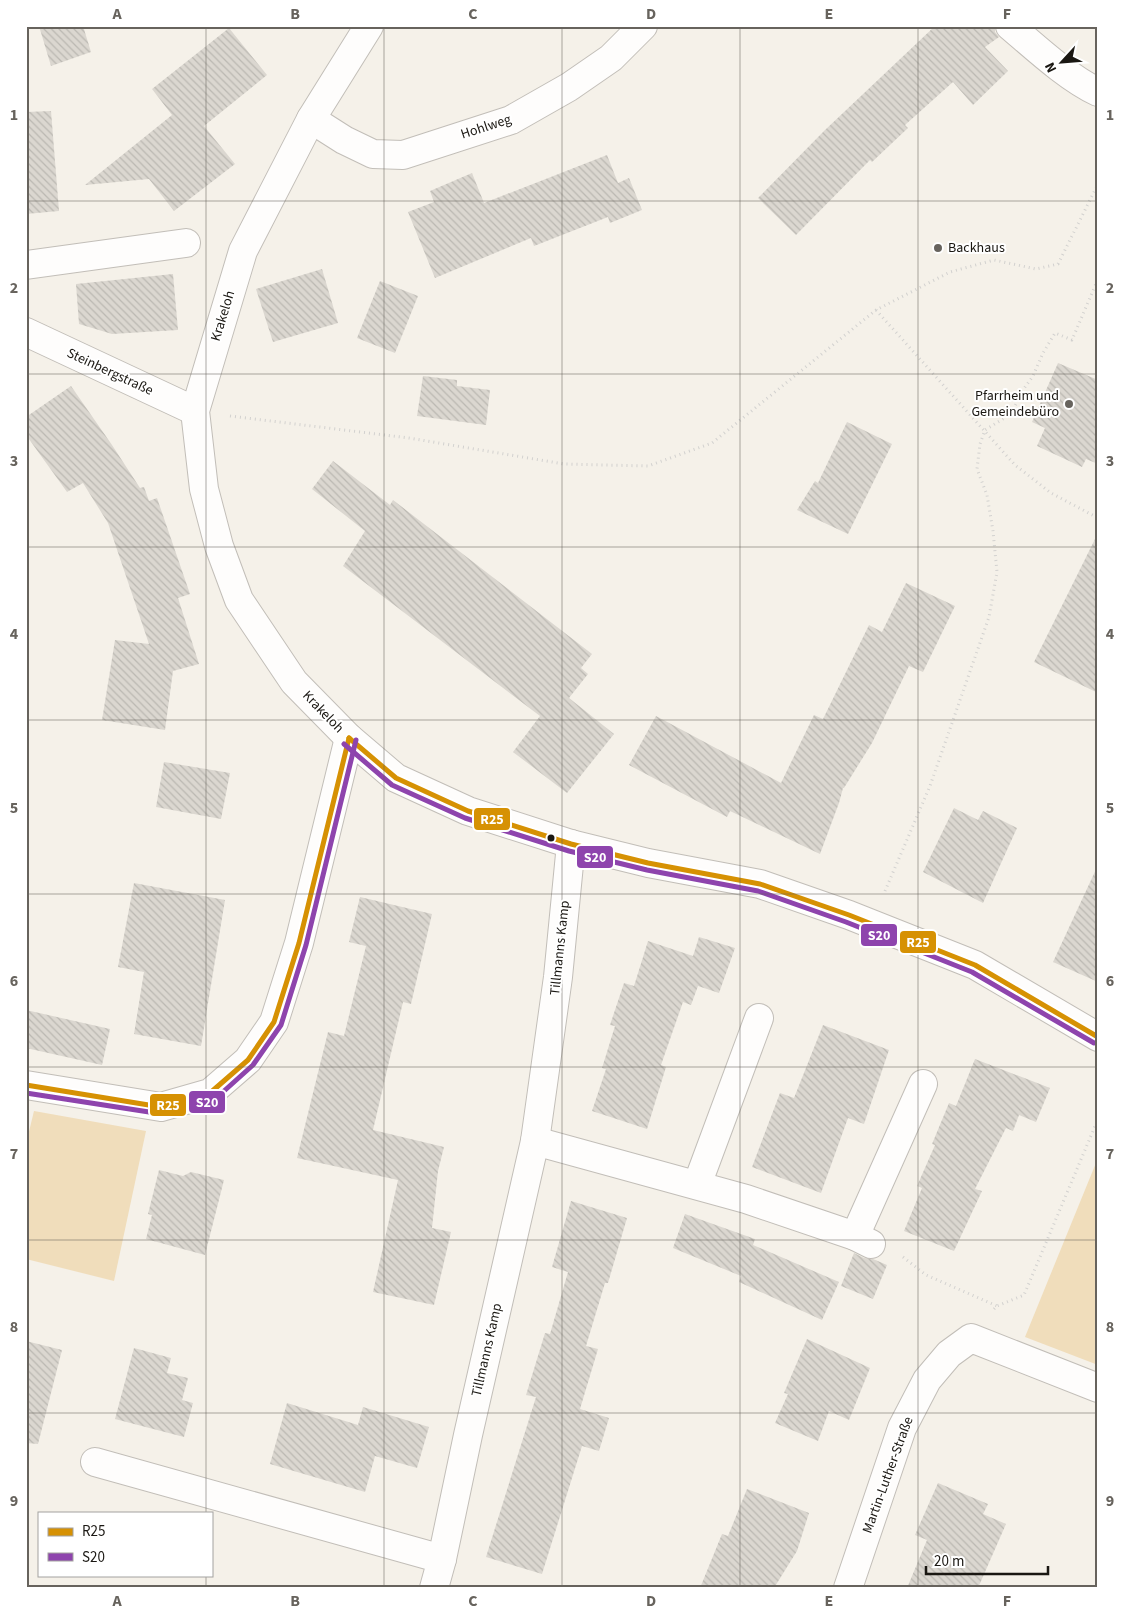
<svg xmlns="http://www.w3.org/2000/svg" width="1124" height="1614" viewBox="0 0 1124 1614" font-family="'Source Sans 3',sans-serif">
<defs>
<pattern id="building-back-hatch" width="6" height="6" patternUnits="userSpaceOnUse" patternTransform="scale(1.25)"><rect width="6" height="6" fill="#dbd7d0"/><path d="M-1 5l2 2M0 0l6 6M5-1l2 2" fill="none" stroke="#bbb8b2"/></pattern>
</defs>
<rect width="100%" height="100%" fill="#f5f1e9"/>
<g fill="#f0ddbb">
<polygon points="34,1111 146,1131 114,1281 26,1259 26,1144"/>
<polygon points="1098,1158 1098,1365 1025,1337"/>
</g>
<g fill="url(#building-back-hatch)">
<polygon points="39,26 83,26 91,52 51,66"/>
<polygon points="935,26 995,26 995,32 999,37 985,47 1008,71 973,105 953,82 905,125 908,128 872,162 870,160 796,235 758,198 825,130"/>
<polygon points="229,28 267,75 204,126 235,164 174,211 149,179 85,185 172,115 152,89"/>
<polygon points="51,111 59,211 26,214 26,112"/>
<polygon points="607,155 618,183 629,178 642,210 610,223 608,217 534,246 531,238 435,278 408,212 434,202 430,191 472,173 484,203"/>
<polygon points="322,269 338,323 273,342 256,289"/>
<polygon points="173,274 178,330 112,334 79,324 76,284"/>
<polygon points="380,281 418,296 395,353 357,338"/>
<polygon points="1058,363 1098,380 1098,464 1086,459 1082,467 1037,446 1045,428 1032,422"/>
<polygon points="423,376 457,380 457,386 490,390 486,425 417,416"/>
<polygon points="71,386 112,445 140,488 144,487 149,501 157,498 190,594 178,598 199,664 173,671 165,730 102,720 115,640 149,644 108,523 83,483 67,492 26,435 26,417"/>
<polygon points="847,422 892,444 848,534 797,510 815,481 818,483"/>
<polygon points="333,461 390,505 393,500 592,654 581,668 588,674 569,698 614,734 567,793 513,752 540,716 343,566 365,531 312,489"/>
<polygon points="1098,533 1098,693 1034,662"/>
<polygon points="906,583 955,606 923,672 909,666 872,743 844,788 843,788 839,803 820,854 730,811 727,817 629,765 656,716 781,783 814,715 823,719 869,625 882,632"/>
<polygon points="164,762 230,773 221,819 156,807"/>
<polygon points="954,808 978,820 983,811 1017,828 983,903 923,872"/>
<polygon points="1098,865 1098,982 1053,962"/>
<polygon points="134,883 225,900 201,1046 134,1034 144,972 118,967"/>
<polygon points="360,897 432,914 411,1004 403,1002 373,1130 444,1147 438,1171 432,1228 451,1232 434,1305 373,1292 398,1180 297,1158 328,1032 344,1036 366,946 349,942"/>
<polygon points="699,937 735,948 719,993 698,986 691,1005 683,1002 661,1065 666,1067 647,1129 592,1111 606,1069 602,1068 615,1026 610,1025 624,983 634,986 648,941 693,956"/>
<polygon points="26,1010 110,1029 102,1065 26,1048"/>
<polygon points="823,1025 889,1050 864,1124 848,1118 821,1193 752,1167 780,1093 794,1098"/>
<polygon points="975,1059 1050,1088 1036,1122 1019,1115 1013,1131 1006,1128 975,1189 982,1191 954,1251 904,1231 922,1188 917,1186 935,1145 932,1144 949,1103 956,1106"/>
<polygon points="159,1170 183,1176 191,1172 224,1180 205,1255 146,1239 152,1215 148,1214"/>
<polygon points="571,1201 627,1218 608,1283 605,1283 586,1346 598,1349 580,1409 609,1418 599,1451 582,1446 542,1574 486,1557 536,1397 526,1395 545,1333 550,1334 568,1272 552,1267"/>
<polygon points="685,1214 755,1239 753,1245 839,1282 822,1320 739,1282 741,1276 673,1248"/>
<polygon points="854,1253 864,1258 873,1259 887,1265 873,1299 841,1286"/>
<polygon points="807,1339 870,1368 849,1420 829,1411 818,1441 775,1423 788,1394 784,1393"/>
<polygon points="26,1341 62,1350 38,1444 26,1443"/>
<polygon points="134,1348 171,1358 167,1373 188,1378 182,1400 193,1403 184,1437 115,1419"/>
<polygon points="287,1403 358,1425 363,1407 429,1427 417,1468 375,1456 365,1492 270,1464"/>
<polygon points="938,1483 988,1504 983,1514 1006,1524 978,1588 907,1588 927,1540 915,1535"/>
<polygon points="747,1489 809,1513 797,1551 774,1588 700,1588 722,1534 728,1536"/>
</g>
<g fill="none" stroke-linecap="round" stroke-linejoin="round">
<g stroke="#c2beb8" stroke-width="30">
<g id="minor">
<polyline points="369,26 311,119 243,251 195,411 204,489 219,546 239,600 294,682 349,738 396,778 468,811 571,844 648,863 760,884 849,915 975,965 1098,1037"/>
<path d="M1010,26C1036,48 1068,78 1098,92"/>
<polyline points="311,119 344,140 373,154 403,155 511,120 569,87 611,58 643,26"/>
<polyline points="26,265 186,243"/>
<polyline points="26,332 195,411"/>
<polyline points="26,1085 161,1107 210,1093 248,1060 274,1022 299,943 349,738"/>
<polyline points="535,1141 746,1199 855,1236 871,1244"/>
<polyline points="697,1185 759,1018"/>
<polyline points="855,1236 923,1084"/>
<polyline points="95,1462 442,1559"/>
<polyline points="434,1588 442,1559 468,1435 535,1141 558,977 571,844"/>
<polyline points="848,1588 902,1428 927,1380 949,1354 971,1338 1098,1388"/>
</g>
</g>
<g stroke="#d2d1cf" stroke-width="3" stroke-dasharray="1 4" stroke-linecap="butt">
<polyline points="876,310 1015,465 1051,493 1098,518"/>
<polyline points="230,416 409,438 564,464 648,466 712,443 876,310 950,272 994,260 1036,269 1058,264 1098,184"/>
<polyline points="885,891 930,786 989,617 997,572 993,531 987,495 977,469 980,444 985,430 1011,414 1023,390 1033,376 1043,353 1055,333 1072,340 1098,279"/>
<polyline points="903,1257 926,1275 997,1306"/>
<polyline points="994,1309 997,1306 1024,1295 1098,1119"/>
</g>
<use href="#minor" stroke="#fefdfc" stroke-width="28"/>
<g stroke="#fff" stroke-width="9">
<g id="bus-1">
<polyline points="349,738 396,778 468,811 571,844 648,863 760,884 849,915 975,965 1098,1037"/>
<polyline points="26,1085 161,1107 210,1093 248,1060 274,1022 299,943 349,738"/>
</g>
</g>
<g stroke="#fff" stroke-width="9">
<g id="bus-2">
<polyline points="344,744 392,785 465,818 569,851 647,870 758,891 846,922 972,972 1094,1043"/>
<polyline points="26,1093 162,1114 214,1100 253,1065 281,1025 306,945 356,740"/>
</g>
</g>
<use href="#bus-1" stroke="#d69103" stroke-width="5"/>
<use href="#bus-2" stroke="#8e44ad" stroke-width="5"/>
</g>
<path fill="none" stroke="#67635d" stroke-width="1" stroke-opacity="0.55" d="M206,26V1513M384,26V1588M562,26V1588M740,26V1588M918,26V1588M26,201H1098M26,374H1098M26,547H1098M26,720H1098M26,894H1098M26,1067H1098M26,1240H1098M26,1413H1098M206,1575V1588"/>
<g fill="#67635d" stroke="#fff" stroke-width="2">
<circle cx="938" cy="248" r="5"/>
<circle cx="1069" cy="404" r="5"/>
</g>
<circle fill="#1a1712" stroke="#fff" stroke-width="2" cx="551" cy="838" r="4.5"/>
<g text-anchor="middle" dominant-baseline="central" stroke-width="4" stroke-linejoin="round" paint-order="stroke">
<g font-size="14" fill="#1a1712" stroke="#fff">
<text transform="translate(486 127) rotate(-18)">Hohlweg</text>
<text transform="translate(223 316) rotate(-73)">Krakeloh</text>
<text transform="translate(110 372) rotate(25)">Steinbergstraße</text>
<text transform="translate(323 712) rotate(46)">Krakeloh</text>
<text transform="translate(560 948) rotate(-84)">Tillmanns Kamp</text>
<text transform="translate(487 1350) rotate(-77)">Tillmanns Kamp</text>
<text transform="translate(888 1475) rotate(-70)">Martin-Luther-Straße</text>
</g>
<g font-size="14" fill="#1a1712" stroke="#fff" text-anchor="start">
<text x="948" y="248">Backhaus</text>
<text x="1059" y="396" text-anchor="end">Pfarrheim und<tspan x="1059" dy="16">Gemeindebüro</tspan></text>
</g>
</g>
<g stroke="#fff" stroke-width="2">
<rect x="473" y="807" width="38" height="24" rx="5" fill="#d69103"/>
<rect x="576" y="845" width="38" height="24" rx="5" fill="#8e44ad"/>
<rect x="860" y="923" width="38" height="24" rx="5" fill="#8e44ad"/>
<rect x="899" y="930" width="38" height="24" rx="5" fill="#d69103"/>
<rect x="188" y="1090" width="38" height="24" rx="5" fill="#8e44ad"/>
<rect x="149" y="1093" width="38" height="24" rx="5" fill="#d69103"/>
</g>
<g font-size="14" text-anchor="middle" font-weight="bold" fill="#fff">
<text x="492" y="824">R25</text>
<text x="595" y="862">S20</text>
<text x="879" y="940">S20</text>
<text x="918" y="947">R25</text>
<text x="207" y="1107">S20</text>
<text x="168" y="1110">R25</text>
</g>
<rect width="1124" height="1614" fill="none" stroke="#ffffff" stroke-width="55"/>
<rect x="38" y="1512" width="175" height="65" fill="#ffffff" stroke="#a3a2a0"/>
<rect x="48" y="1528" width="25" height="8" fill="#d69103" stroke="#a3a2a0"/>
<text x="82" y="1536" font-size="15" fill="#1a1712">R25</text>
<rect x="48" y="1553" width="25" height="8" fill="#8e44ad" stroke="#a3a2a0"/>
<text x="82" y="1562" font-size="15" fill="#1a1712">S20</text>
<g transform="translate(1062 62) rotate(244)" stroke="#ffffff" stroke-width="4" paint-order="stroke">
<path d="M0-4L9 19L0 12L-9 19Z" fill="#1a1712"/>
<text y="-8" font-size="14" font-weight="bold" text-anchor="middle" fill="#1a1712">N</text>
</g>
<path d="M926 1566v8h122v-8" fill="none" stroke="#1a1712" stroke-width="2.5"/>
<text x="934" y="1566" font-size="15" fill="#1a1712" stroke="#ffffff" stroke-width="4" paint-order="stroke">20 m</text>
<rect x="28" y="28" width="1068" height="1558" fill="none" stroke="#67635d" stroke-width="2"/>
<g font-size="16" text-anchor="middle" font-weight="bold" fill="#67635d">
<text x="117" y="19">A</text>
<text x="295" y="19">B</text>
<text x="473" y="19">C</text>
<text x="651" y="19">D</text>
<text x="829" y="19">E</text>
<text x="1007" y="19">F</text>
<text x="14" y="120">1</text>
<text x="1110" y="120">1</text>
<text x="14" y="293">2</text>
<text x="1110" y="293">2</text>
<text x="14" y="466">3</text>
<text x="1110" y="466">3</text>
<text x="14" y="639">4</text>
<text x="1110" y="639">4</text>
<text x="14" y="813">5</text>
<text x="1110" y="813">5</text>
<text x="14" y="986">6</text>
<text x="1110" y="986">6</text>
<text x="14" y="1159">7</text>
<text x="1110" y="1159">7</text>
<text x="14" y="1332">8</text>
<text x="1110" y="1332">8</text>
<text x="14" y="1506">9</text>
<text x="1110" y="1506">9</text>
<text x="117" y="1606">A</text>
<text x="295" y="1606">B</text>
<text x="473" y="1606">C</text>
<text x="651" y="1606">D</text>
<text x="829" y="1606">E</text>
<text x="1007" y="1606">F</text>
</g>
</svg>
